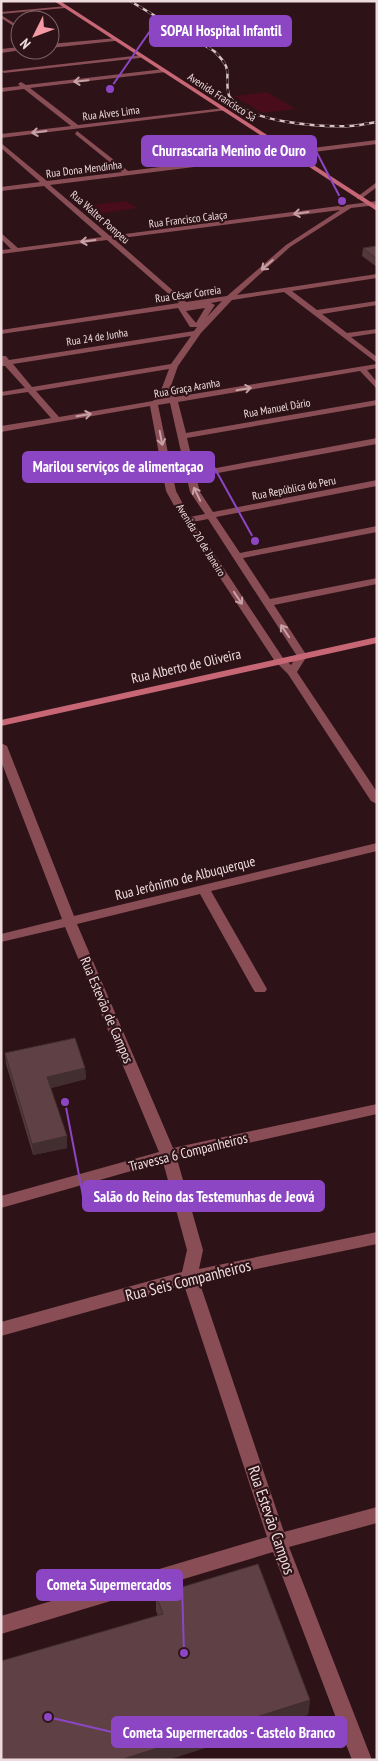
<svg xmlns="http://www.w3.org/2000/svg" width="378" height="1761" viewBox="0 0 378 1761" font-family="'PT Sans Narrow',sans-serif">
<rect width="100%" height="100%" fill="#2d1317"/>
<g fill="#480c1b">
<polygon points="267,92 296,109 262,113 234,96"/>
<polygon points="126,201 137,208 93,215 82,206"/>
</g>
<g fill="none" stroke-linecap="round" stroke-linejoin="round">
<g fill="#894d55" fill-rule="evenodd">
<polygon points="67,6 65,8 1,14 1,12"/>
<polygon points="1,15 20,27 20,30 1,18"/>
<polygon points="117,38 115,41 50,48 50,44"/>
<polygon points="20,47 22,50 1,53 1,49"/>
<polygon points="142,55 140,58 4,73 1,71"/>
<polygon points="164,69 166,72 30,88 78,125 224,108 227,110 1,138 1,134 71,126 24,89 1,92 1,88 20,86 18,84 21,82 26,85"/>
<path d="M77,131L128,171L377,140V144L50,185L110,236L377,201V205L351,208L290,247L237,295L377,274V278L292,291L317,310L377,301V305L322,314L347,333L377,329V333L351,337L377,357V363L284,292L232,300L201,333L178,366L168,394L175,397L377,364V368L367,370L377,382V389L360,371L178,402L186,433L377,400V405L187,438L195,472L377,438V444L196,477L200,492L213,512L377,480V486L216,517L240,553L377,526V532L243,558L270,599L377,578V584L274,605L307,656L297,672L377,792V804L371,801L288,674L274,660L182,520L166,491L150,406L1,432V426L51,418L28,392L1,396V392L25,388L5,366H1V356H6L9,360L194,331L197,327H190L178,308L1,334V330L179,303L107,240L1,254V250L11,249L1,239V233L18,248L102,237L44,186L1,191V187L40,182L1,148V143L47,181L122,172L75,134ZM340,210L286,245L227,296L186,302L114,239ZM222,301L207,317L215,305L211,303ZM205,308L196,323L186,311ZM191,336L171,364L32,387L13,364ZM169,369L160,393L153,401L59,417L36,391ZM170,403L190,492L205,514L190,517L176,491L158,405ZM208,519L297,656L291,665L283,658L193,522Z"/>
<polygon points="163,150 165,153 156,155 179,153 182,155 157,160 147,154"/>
<polygon points="377,182 377,187 361,199 357,199 357,197"/>
<polygon points="1,743 7,746 74,916 377,843 377,851 211,891 267,989 265,992 255,992 253,989 200,894 77,924 173,1148 377,1104 377,1114 177,1159 203,1250 199,1269 377,1232 377,1244 199,1281 284,1532 377,1507 377,1523 289,1547 372,1760 352,1760 273,1552 1,1634 1,1616 267,1537 184,1285 1,1336 1,1322 182,1272 187,1250 163,1162 1,1208 1,1196 159,1152 65,927 1,942 1,934 62,919 1,761"/>
</g>
<g fill="#c76675" fill-rule="evenodd">
<polygon points="54,1 60,1 377,206 377,211"/>
<polygon points="377,637 377,643 1,726 1,720"/>
</g>
<g stroke="#d6c2c5" stroke-width="2.5">
<path id="rail" d="M130,1L214,51C236,72 223,73 229,96C246,123 321,127 350,126C359,126 368,123 377,122"/>
</g>
<use href="#rail" stroke="#2d1317" stroke-width="2" stroke-dasharray="5" stroke-linecap="butt"/>
</g>
<g fill="#52383b">
<polygon points="377,246 377,267 362,256 363,248"/>
<polygon points="5,1053 85,1068 86,1079 51,1088 67,1148 33,1155 6,1064"/>
<polygon points="156,1595 310,1700 308,1715 158,1616 156,1611"/>
</g>
<g fill="#422e30">
<polygon points="85,1068 86,1079 48,1089 47,1077"/>
<polygon points="67,1136 67,1148 33,1155 32,1144"/>
<polygon points="310,1700 308,1715 168,1760 120,1760"/>
</g>
<g fill="#5f4145" stroke="#422e30">
<polygon points="377,246 377,259 363,248"/>
<polygon points="75,1038 85,1068 47,1077 67,1136 32,1144 5,1053"/>
<polygon points="258,1564 310,1700 120,1760 1,1760 1,1661 163,1614 156,1595"/>
</g>
<defs><path id="oneway-shaft" d="M-6 0H5M1.5-3L5.5 0L1.5 3" fill="none" stroke-width="1.6" stroke-linecap="round" stroke-linejoin="round" transform="scale(1.25)"/></defs>
<g stroke="#c6a2a7">
<use href="#oneway-shaft" transform="translate(81 81) rotate(174)"/>
<use href="#oneway-shaft" transform="translate(39 132) rotate(173)"/>
<use href="#oneway-shaft" transform="translate(301 213) rotate(172)"/>
<use href="#oneway-shaft" transform="translate(88 241) rotate(173)"/>
<use href="#oneway-shaft" transform="translate(267 265) rotate(139)"/>
<use href="#oneway-shaft" transform="translate(244 389) rotate(-10)"/>
<use href="#oneway-shaft" transform="translate(84 415) rotate(-9)"/>
<use href="#oneway-shaft" transform="translate(161 438) rotate(79)"/>
<use href="#oneway-shaft" transform="translate(197 494) rotate(-116)"/>
<use href="#oneway-shaft" transform="translate(238 598) rotate(56)"/>
<use href="#oneway-shaft" transform="translate(285 631) rotate(-124)"/>
</g>
<g text-anchor="middle" dominant-baseline="central" stroke-width="4.5" stroke-linejoin="round" paint-order="stroke">
<g font-size="11" fill="#eedbdd" stroke="#2d1317">
<text transform="translate(222 97) rotate(33)">Avenida Francisco Sá</text>
<text transform="translate(111 113) rotate(-7)">Rua Alves Lima</text>
<text transform="translate(84 169) rotate(-7)">Rua Dona Mendinha</text>
<text transform="translate(100 217) rotate(41)">Rua Walter Pompeu</text>
<text transform="translate(188 219) rotate(-7)">Rua Francisco Calaça</text>
<text transform="translate(188 294) rotate(-8)">Rua César Correia</text>
<text transform="translate(97 337) rotate(-9)">Rua 24 de Junha</text>
<text transform="translate(187 388) rotate(-10)">Rua Graça Aranha</text>
<text transform="translate(277 408) rotate(-10)">Rua Manuel Dário</text>
<text transform="translate(294 488) rotate(-11)">Rua República do Peru</text>
<text transform="translate(201 540) rotate(58)">Avenida 20 de Janeiro</text>
</g>
<g font-size="14" fill="#eedbdd" stroke="#2d1317">
<text transform="translate(186 666) rotate(-13)">Rua Alberto de Oliveira</text>
<text transform="translate(185 878) rotate(-14)">Rua Jerônimo de Albuquerque</text>
<text transform="translate(107 1010) rotate(67)">Rua Estevão de Campos</text>
<text transform="translate(188 1152) rotate(-14)">Travessa 6 Companheiros</text>
</g>
<g font-size="16" fill="#eedbdd" stroke="#2d1317">
<text transform="translate(188 1280) rotate(-14)">Rua Seis Companheiros</text>
<text transform="translate(272 1520) rotate(71)">Rua Estevão Campos</text>
</g>
</g>
<path fill="none" stroke="#8c46c4" stroke-width="2" d="M110 89L150 31M342 201L316 151M255 541L214 467M65 1102L83 1196M184 1653L182 1585M48 1717L112 1732"/>
<g fill="#8c46c4" stroke="#2d1317" stroke-width="2">
<circle cx="110" cy="89" r="5"/>
<circle cx="342" cy="201" r="5"/>
<circle cx="255" cy="541" r="5"/>
<circle cx="65" cy="1102" r="5"/>
<circle cx="184" cy="1653" r="5"/>
<circle cx="48" cy="1717" r="5"/>
</g>
<g fill="#8c46c4" stroke="#8c46c4" stroke-width="2">
<rect x="150" y="16" width="141" height="30" rx="5"/>
<rect x="142" y="136" width="174" height="30" rx="5"/>
<rect x="23" y="452" width="191" height="30" rx="5"/>
<rect x="83" y="1181" width="241" height="30" rx="5"/>
<rect x="37" y="1570" width="145" height="30" rx="5"/>
<rect x="112" y="1717" width="234" height="30" rx="5"/>
</g>
<g font-size="15" text-anchor="middle" font-weight="bold" fill="#fff">
<text x="221" y="36">SOPAI Hospital Infantil</text>
<text x="229" y="156">Churrascaria Menino de Ouro</text>
<text x="118" y="472">Marilou serviços de alimentaçao</text>
<text x="204" y="1202">Salão do Reino das Testemunhas de Jeová</text>
<text x="109" y="1590">Cometa Supermercados</text>
<text x="229" y="1738">Cometa Supermercados - Castelo Branco</text>
</g>
<rect width="378" height="1761" fill="none" stroke="#eedbdd" stroke-width="5"/>
<g transform="translate(35 35) rotate(228)"><circle r="24" fill="#2d1317" stroke="#7a6366"/>
<path d="M0-4L9 19L0 12L-9 19Z" fill="#f49aa6"/>
<text y="-8" font-size="14" font-weight="bold" text-anchor="middle" fill="#eedbdd">N</text>
</g>
</svg>
